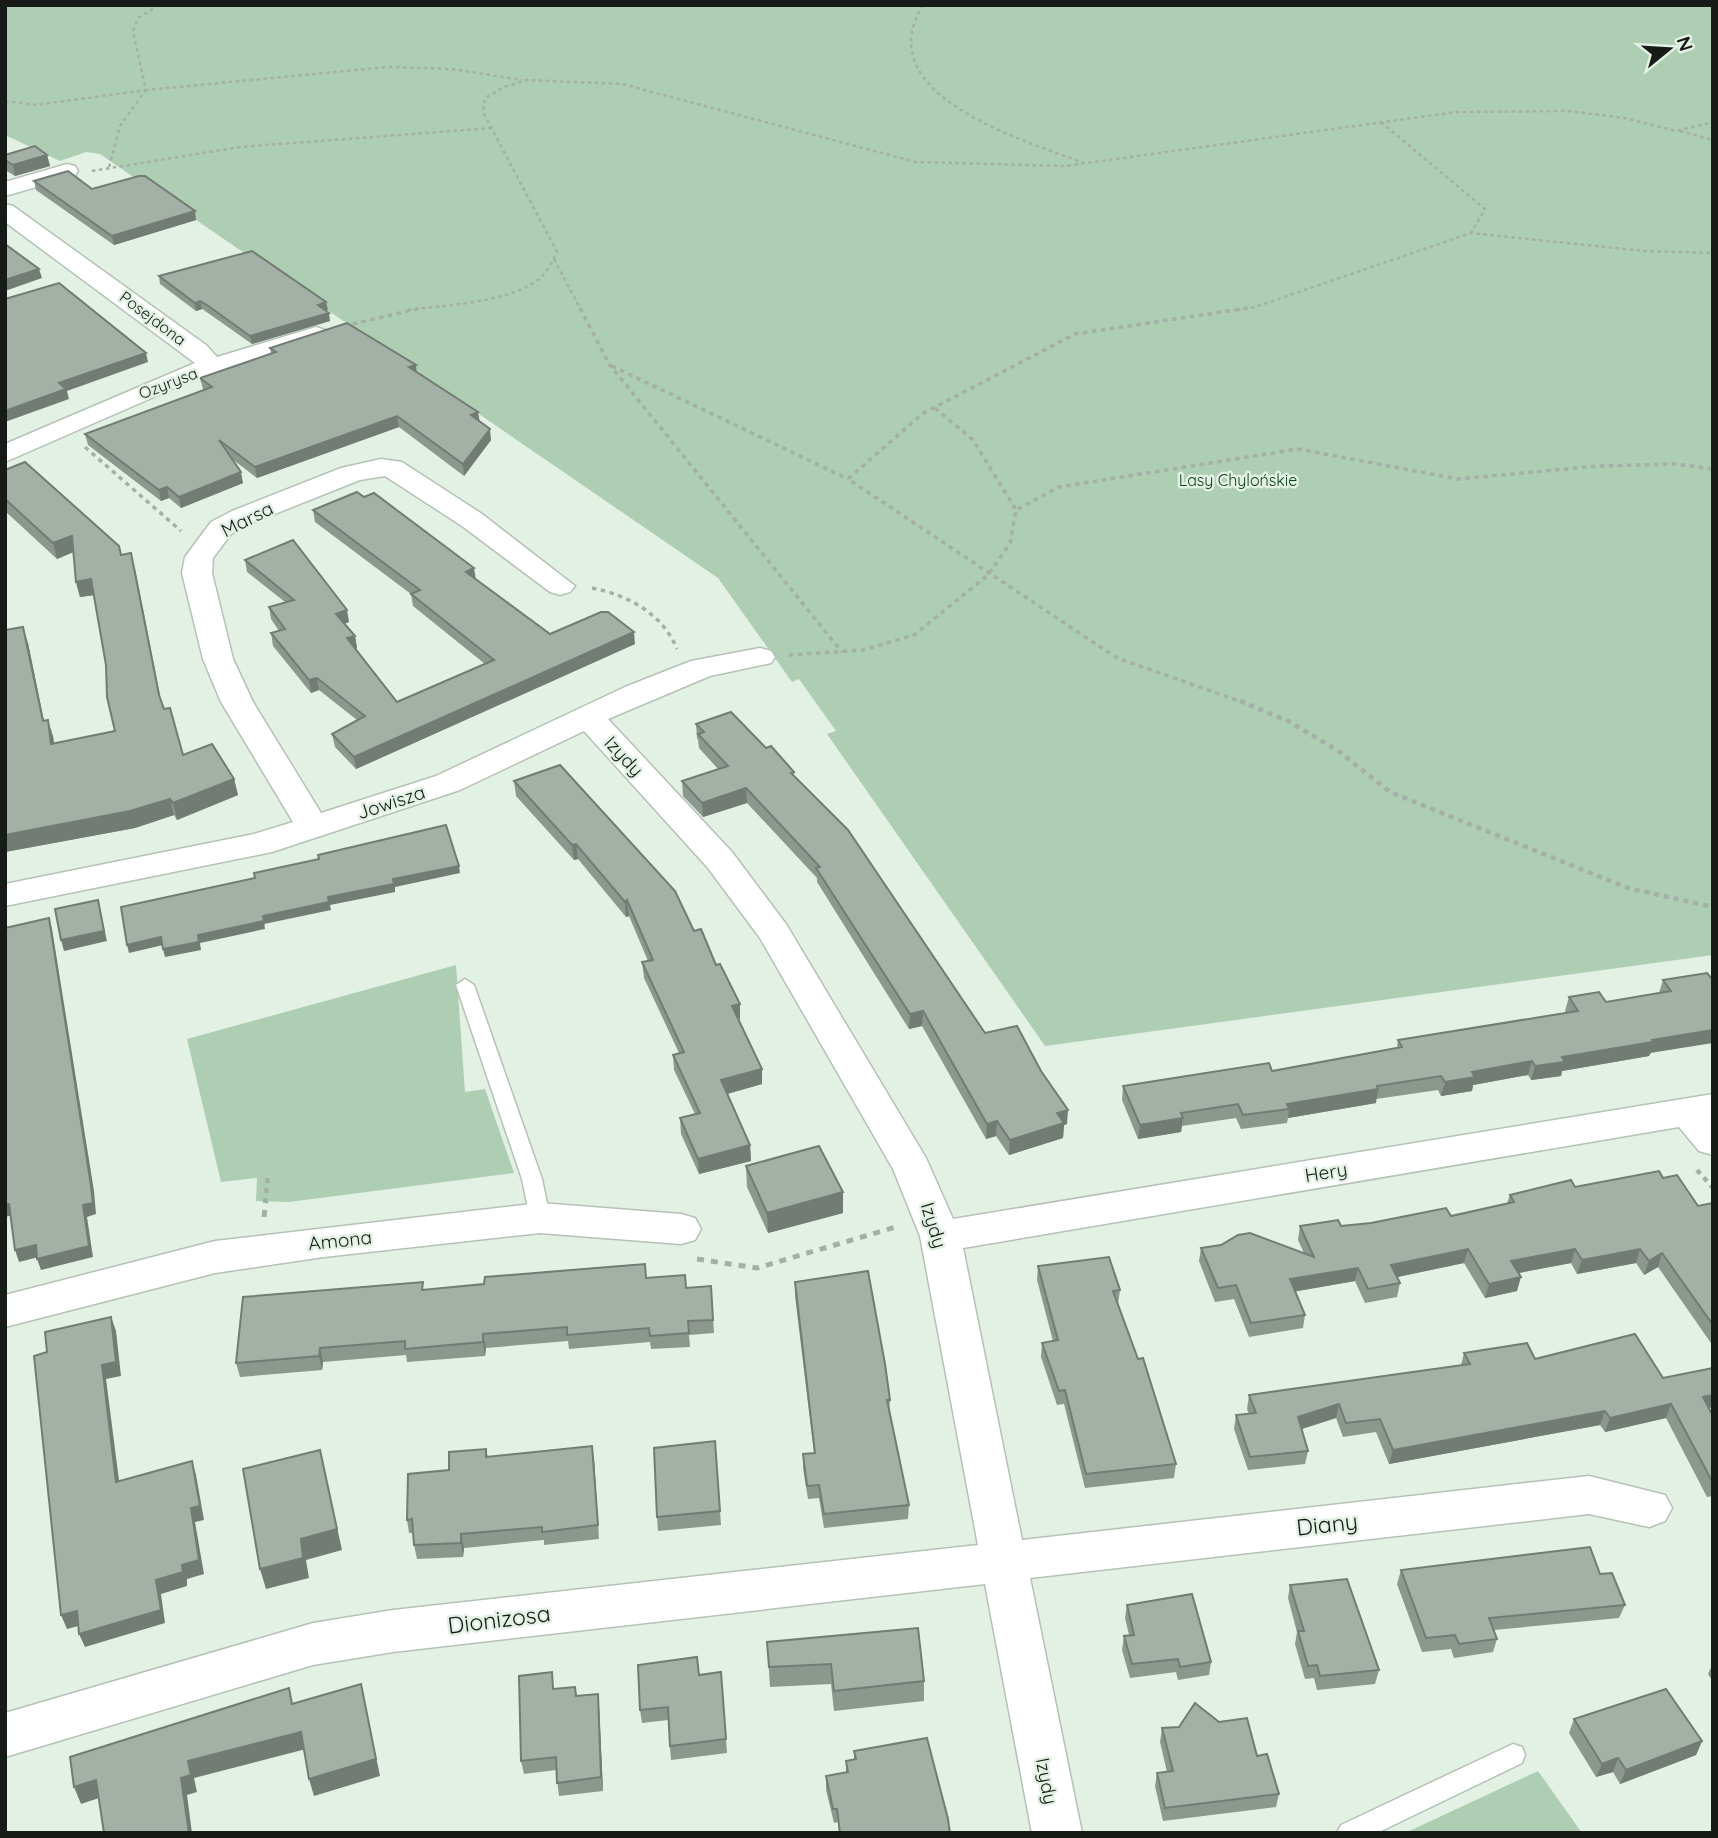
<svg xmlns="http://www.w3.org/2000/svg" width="1718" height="1838" viewBox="0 0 1718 1838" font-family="Quicksand,sans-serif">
<rect width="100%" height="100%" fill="#e3f1e4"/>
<g fill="#adceb2">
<polygon points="5,5 1713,5 1713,955 1045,1046 827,734 836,731 799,679 792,682 718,578 100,154 86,152 60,161 5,135"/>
<polygon points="456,965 465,1092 485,1089 514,1173 289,1202 256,1201 257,1178 221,1182 187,1039"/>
<polygon points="1538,1771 1582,1833 1405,1833"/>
</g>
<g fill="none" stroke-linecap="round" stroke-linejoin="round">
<g stroke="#b4c2b6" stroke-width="3">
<g id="service">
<polygon points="465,979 474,985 542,1179 550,1218 547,1223 540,1226 533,1223 530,1218 522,1179 456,985"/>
<polygon points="1513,1744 1522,1747 1525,1755 1522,1763 1377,1833 1337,1833 1341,1825"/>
</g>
</g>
<g stroke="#b4c2b6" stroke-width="3">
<g id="minor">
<polygon points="67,164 75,166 78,171 75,176 5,196 5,182"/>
<polygon points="5,204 13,206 206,345 217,357 316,327 325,330 329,335 325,340 195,379 5,462 5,444 195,363 5,222"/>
<polygon points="381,459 402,462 482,514 575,586 570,592 560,595 550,592 462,526 385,476 360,480 252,523 231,534 213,558 212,573 233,659 253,702 321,813 436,776 625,687 691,661 760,648 771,651 775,657 771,663 710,676 608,719 732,852 786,924 926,1158 953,1219 1713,1094 1713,1155 1699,1151 1679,1127 963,1248 1022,1540 1589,1476 1665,1495 1672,1508 1665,1521 1649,1527 1589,1514 1030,1578 1082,1833 1032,1833 985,1584 393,1652 313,1665 5,1757 5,1713 313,1623 393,1610 978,1545 920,1236 893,1169 760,938 708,868 584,731 460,790 272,852 5,906 5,884 254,834 293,822 221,702 203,659 182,573 185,557 211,522 232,511 341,468"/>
<polygon points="540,1203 681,1214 695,1218 701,1229 695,1240 681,1244 540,1233 324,1257 215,1273 5,1327 5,1295 215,1241"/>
</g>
</g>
<g stroke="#a4afa5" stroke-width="2.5" stroke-dasharray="3.5 3.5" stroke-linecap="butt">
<polyline points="159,5 138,18 133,31 146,90 388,67 452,69 522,80"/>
<path d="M923,5C867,95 1023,140 1084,163"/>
<polyline points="5,101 36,105 146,90"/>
<polyline points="1381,122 1485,209 1471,233"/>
<polyline points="1680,131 1713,140"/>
<polyline points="109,167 120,126 145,91"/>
<polyline points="92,171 240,147 491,128"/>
<polyline points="554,259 581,310"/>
<path d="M408,310C445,305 503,303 535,282C546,275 551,264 557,252L483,112L485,98L504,87L527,80L622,84L916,162L1065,166L1456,112L1569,111L1625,118L1676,131L1713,122"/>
<polyline points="1237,310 1255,307 1471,233 1644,251 1713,253"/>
</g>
<g stroke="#a4afa5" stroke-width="3.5" stroke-dasharray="4.5 4.5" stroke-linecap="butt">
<polyline points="580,308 609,364 842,652"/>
<polyline points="344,326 421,308"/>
<polyline points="612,366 848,479"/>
<polyline points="935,408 973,440 1016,510"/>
<polyline points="85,447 181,531"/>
<path d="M592,588C628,595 663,614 677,649"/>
<polyline points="789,655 863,650 914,635 988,575 1010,543 1016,510 1059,487 1298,449 1458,479 1598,466 1676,464 1713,469"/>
<polyline points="1245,703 1117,658 848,479 922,414 1075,334 1248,308"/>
</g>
<g stroke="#a4afa5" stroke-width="4.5" stroke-dasharray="5 5" stroke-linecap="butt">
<polyline points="1240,701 1288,721 1337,750 1390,792 1628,888 1713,907"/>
<polyline points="1697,1170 1713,1188"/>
<polyline points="265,1203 268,1175"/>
</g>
<g stroke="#a4afa5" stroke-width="5" stroke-dasharray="7 7" stroke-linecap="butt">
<polyline points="264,1217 266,1201"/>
<polyline points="697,1259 757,1268 899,1226"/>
</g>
<use href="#service" fill="#fff" fill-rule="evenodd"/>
<use href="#minor" fill="#fff" fill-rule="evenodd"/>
</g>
<g fill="#8c978e">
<polygon points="5,155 47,155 50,166 15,176 5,170"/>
<polygon points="34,181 92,189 196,220 114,245 36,190"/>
<polygon points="159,276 328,310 325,310 330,321 252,344 208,313 202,309 196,311 160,284"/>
<polygon points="270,348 417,373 480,421 491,440 464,476 399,427 257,478 232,459 243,483 181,508 169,498 161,501 88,445 85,434 204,390 203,389 200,378 271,354"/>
<polygon points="5,470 121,555 135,568 161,700 183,755 234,779 238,795 177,820 174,815 135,828 5,852 7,630 28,643 44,721 53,736 54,743 115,731 106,665 94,595 80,597 76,582 73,552 57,559 5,511"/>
<polygon points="313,510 476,579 550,634 635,644 356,769 335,747 332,734 357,720 319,690 311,693 273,646 271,633 279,631 271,619 269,607 285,602 247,572 245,560 349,622 344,624 355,636 357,648 356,649 397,702 485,664 413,606 411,594 315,522"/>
<polygon points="696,724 766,748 794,772 794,776 985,1033 1067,1124 1064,1125 1063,1138 1009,1155 996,1136 986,1139 922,1026 909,1029 817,882 817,878 747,803 703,817 683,796 682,781 718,769 699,748 698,740 697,738"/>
<polygon points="514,781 694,931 740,1019 738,1020 762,1069 762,1084 728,1094 750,1145 751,1161 699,1174 681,1134 680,1118 695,1114 674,1070 673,1055 679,1053 644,978 642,962 648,961 629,916 626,917 578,859 574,860 516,796"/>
<polygon points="1707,973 1649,1056 1562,1071 1561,1076 1531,1080 1528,1075 1473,1085 1472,1091 1441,1096 1438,1090 1376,1099 1376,1103 1288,1118 1287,1123 1241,1129 1236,1118 1182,1126 1181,1132 1138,1139 1122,1100 1123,1086 1272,1071 1397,1048 1398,1040 1566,1013 1565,1011 1569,997 1606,1002 1659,993 1663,980"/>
<polygon points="746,1167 843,1192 843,1213 768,1233 747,1187"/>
<polygon points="1663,1178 1698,1206 1713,1203 1713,1346 1658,1267 1644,1275 1636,1263 1577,1274 1571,1263 1519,1273 1517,1291 1485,1298 1464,1263 1397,1277 1400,1283 1397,1297 1365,1303 1355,1281 1295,1291 1305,1315 1303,1328 1249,1337 1234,1299 1215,1302 1199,1261 1201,1248 1221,1245 1304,1253 1298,1240 1300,1226 1341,1226 1451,1216 1507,1203 1510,1195 1575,1187"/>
<polygon points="1038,1266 1120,1290 1118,1304 1176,1464 1174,1478 1085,1488 1064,1404 1057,1405 1041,1357 1042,1343 1053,1341 1037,1280"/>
<polygon points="646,1278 686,1288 711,1286 714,1333 689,1335 690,1347 651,1349 650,1342 569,1349 568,1341 486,1348 485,1356 407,1362 406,1355 323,1362 322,1370 240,1377 236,1363 424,1290"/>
<polygon points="795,1282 890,1400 889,1413 909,1505 908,1519 824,1528 819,1498 808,1499 803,1468 803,1454 814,1453 795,1296"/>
<polygon points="1464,1353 1535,1359 1663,1378 1713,1368 1713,1407 1709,1408 1713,1416 1713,1496 1707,1497 1666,1418 1605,1432 1600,1425 1389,1464 1376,1432 1343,1437 1336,1418 1302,1429 1308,1451 1305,1464 1248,1470 1234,1429 1236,1415 1249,1414 1247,1409 1249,1395 1461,1365"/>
<polygon points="715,1441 721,1525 658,1531 657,1517"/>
<polygon points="486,1449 488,1457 594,1459 599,1539 544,1545 544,1540 464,1548 463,1557 417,1559 414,1545 413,1533 409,1533 407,1520 449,1470"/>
<polygon points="1401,1570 1600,1574 1625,1605 1619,1618 1494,1630 1497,1639 1493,1652 1454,1658 1451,1649 1422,1652 1397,1584"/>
<polygon points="1290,1585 1379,1670 1375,1684 1317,1690 1314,1678 1305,1679 1295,1644 1297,1632 1288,1598"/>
<polygon points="1127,1605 1211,1662 1209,1675 1178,1680 1176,1672 1130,1678 1122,1650 1124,1636 1129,1635 1125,1618"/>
<polygon points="767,1642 924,1681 924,1701 834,1711 831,1684 770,1687"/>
<polygon points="1713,1663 1713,1682 1708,1674"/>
<polygon points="721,1672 727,1753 671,1760 668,1720 642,1723 640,1710 699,1675"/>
<polygon points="575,1687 577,1696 599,1707 603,1791 559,1796 556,1770 524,1774 521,1761 554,1689"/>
<polygon points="1574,1719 1702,1741 1696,1755 1620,1784 1613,1772 1596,1777 1569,1733"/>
<polygon points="1162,1728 1257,1756 1279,1794 1276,1807 1163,1821 1155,1786 1157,1773 1167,1772 1160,1742"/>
<polygon points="854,1751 950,1833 839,1833 838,1822 834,1823 826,1790 826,1776 846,1772 846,1761 854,1759"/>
</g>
<g fill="#727b74">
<polygon points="47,155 50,166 15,176 13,165"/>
<polygon points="195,211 196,220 114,245 112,236"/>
<polygon points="39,269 42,278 5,291 5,280"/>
<polygon points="200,301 202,309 196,311 195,303"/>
<polygon points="326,302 328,310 319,313 318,305"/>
<polygon points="329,313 330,321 252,344 250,336"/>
<polygon points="146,353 148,362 67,391 69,399 5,422 5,411 59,383"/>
<polygon points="416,365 417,376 409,367"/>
<polygon points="478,412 480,423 471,415"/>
<polygon points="397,416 399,427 257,478 255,467"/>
<polygon points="490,429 491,440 464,476 463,464"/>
<polygon points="241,472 243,483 181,508 179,497"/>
<polygon points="167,487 169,498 161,501 159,490"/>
<polygon points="72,536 76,551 57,559 53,543"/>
<polygon points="474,568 476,580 466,572"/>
<polygon points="91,579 95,595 80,597 76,582"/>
<polygon points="5,600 8,646 5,635"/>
<polygon points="347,610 349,622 338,626 336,614"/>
<polygon points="23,627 28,643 47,737 43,721"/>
<polygon points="634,632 635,644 356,769 354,757"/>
<polygon points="355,636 357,648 350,651 347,638"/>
<polygon points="317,678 319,690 311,693 309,680"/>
<polygon points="48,720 53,736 56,760 51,744"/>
<polygon points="234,779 238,795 177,820 173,803"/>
<polygon points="746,788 747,803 703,817 702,803"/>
<polygon points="170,799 174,815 135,828 5,852 5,835"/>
<polygon points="576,844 578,859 574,860 572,845"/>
<polygon points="459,866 460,873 395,887 395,892 330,905 331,910 264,924 263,916 393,879"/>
<polygon points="98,900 107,941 64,951 61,940"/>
<polygon points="627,900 629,916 626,917 625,902"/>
<polygon points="49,918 52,929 94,1191 96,1214 87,1217 93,1257 41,1270 37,1259"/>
<polygon points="264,921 265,929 200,943 201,950 165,957 163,949 198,935"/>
<polygon points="161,937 163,945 129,953 127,945"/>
<polygon points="740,1004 740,1019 732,1022 732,1006"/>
<polygon points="923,1011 922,1026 909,1029 910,1014"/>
<polygon points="1713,1030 1713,1043 1650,1053 1649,1056 1562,1071 1561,1076 1531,1080 1535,1066 1562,1057 1652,1040"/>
<polygon points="1532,1061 1528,1075 1473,1085 1472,1091 1441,1096 1445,1082 1472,1072"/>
<polygon points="762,1069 762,1084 722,1095 721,1080"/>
<polygon points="1378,1089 1376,1103 1288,1118 1289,1109 1287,1104"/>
<polygon points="1068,1110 1067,1124 1064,1125 1063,1138 1009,1155 1010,1140 1057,1113"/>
<polygon points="1183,1118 1181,1132 1138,1139 1140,1125"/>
<polygon points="997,1121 996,1136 986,1139 987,1124"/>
<polygon points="750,1145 751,1161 699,1174 698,1159"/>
<polygon points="843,1192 843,1213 768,1233 767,1213"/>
<polygon points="5,1204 9,1204 13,1215 5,1217"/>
<polygon points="36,1245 39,1257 19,1262 15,1250"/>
<polygon points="1468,1249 1464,1263 1388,1279 1391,1265"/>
<polygon points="1575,1249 1571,1263 1507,1275 1511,1261"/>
<polygon points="1640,1249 1636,1263 1577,1274 1582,1260"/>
<polygon points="1662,1253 1658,1267 1644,1275 1649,1261"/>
<polygon points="1358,1268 1355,1281 1287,1293 1290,1279"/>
<polygon points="1521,1277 1517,1291 1485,1298 1489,1284"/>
<polygon points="111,1317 116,1331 121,1376 106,1379 121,1496 116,1482 102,1365"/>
<polygon points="483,1334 486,1348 485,1356 483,1342"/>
<polygon points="320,1348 323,1362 322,1370 319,1356"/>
<polygon points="1713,1395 1713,1407 1697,1411 1703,1397"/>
<polygon points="1339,1404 1336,1418 1295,1431 1298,1417"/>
<polygon points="1671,1404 1666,1418 1605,1432 1610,1418"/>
<polygon points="1605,1411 1600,1425 1389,1464 1393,1450"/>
<polygon points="592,1446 594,1459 599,1539 598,1525"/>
<polygon points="320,1450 342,1550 306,1560 309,1578 266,1589 260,1569 301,1539"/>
<polygon points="192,1461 196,1475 204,1520 195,1522 204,1574 187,1579 187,1586 161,1594 165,1623 85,1647 79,1634 156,1580 182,1565 191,1508"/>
<polygon points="461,1534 464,1548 463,1557 461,1543"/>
<polygon points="77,1611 82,1625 67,1629 61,1615"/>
<polygon points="361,1684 380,1776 314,1796 309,1779"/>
<polygon points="598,1694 599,1707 603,1791 601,1777"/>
<polygon points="301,1732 306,1749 194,1778 197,1792 187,1795 192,1833 189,1833 181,1778 188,1761"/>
<polygon points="1702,1741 1696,1755 1620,1784 1626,1770"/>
<polygon points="1618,1758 1613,1772 1596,1777 1602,1764"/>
<polygon points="96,1780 102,1797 81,1804 74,1787"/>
</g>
<g fill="#a3b0a5" stroke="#727b74" stroke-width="2">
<polygon points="35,146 47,155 13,165 5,160 5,155"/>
<polygon points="68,171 92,189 139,176 145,176 195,211 112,236 34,181"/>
<polygon points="5,244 39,269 5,280"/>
<polygon points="252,251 326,302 318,305 329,313 250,336 207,305 200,301 195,303 159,276"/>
<polygon points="59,283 146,353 59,383 66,389 5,411 5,299"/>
<polygon points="347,323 416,365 409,367 478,412 471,415 490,429 463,464 397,416 255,467 219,440 241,472 179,497 167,487 159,490 85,434 212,387 200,378 276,352 270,348"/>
<polygon points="25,462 119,546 121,555 131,553 159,695 164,709 170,708 183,755 212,744 234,779 173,803 170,799 130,811 5,835 5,630 23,627 43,721 48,720 51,744 115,731 107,697 106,665 91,579 76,582 72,536 53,543 5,499 5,470"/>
<polygon points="357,492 364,497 374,493 474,568 466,572 550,634 601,612 608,612 634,632 354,757 332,734 365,716 317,678 309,680 271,633 285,629 269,607 294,600 245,560 293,540 347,610 336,614 355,636 347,638 397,702 494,660 411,594 420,590 313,510"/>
<polygon points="731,712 766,748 771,746 794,772 791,773 848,830 985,1033 1017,1026 1041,1071 1068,1110 1057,1113 1064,1123 1010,1140 997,1121 987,1124 923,1011 910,1014 816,868 820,867 746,788 702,803 682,781 728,766 698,734 704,732 696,724"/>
<polygon points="560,765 675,891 694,931 701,929 716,965 720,964 740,1004 732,1006 762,1069 721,1080 750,1145 698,1159 680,1118 700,1113 673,1055 684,1052 642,962 653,960 627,900 625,902 576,844 572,845 514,781"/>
<polygon points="446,825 459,866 393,879 394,884 328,897 329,902 263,916 264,921 198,935 199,942 163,949 161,937 127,945 121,907 255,878 254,873 319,859 318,855"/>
<polygon points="98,900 104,931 61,940 55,909"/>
<polygon points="49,918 90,1179 93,1203 83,1205 89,1246 37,1259 36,1245 15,1250 9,1204 5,1204 5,928"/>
<polygon points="1707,973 1713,980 1713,1030 1652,1040 1653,1042 1562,1057 1565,1062 1535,1066 1532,1061 1472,1072 1475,1077 1445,1082 1441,1076 1377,1086 1378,1089 1287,1104 1289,1109 1243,1115 1238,1104 1181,1113 1183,1118 1140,1125 1123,1086 1269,1063 1272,1071 1402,1047 1398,1040 1578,1011 1569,997 1599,992 1606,1002 1671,991 1663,980"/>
<polygon points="819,1146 843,1192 767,1213 746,1166"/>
<polygon points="1659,1171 1663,1178 1677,1175 1698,1206 1713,1203 1713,1325 1662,1253 1649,1261 1640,1249 1582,1260 1575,1249 1511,1261 1521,1277 1489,1284 1468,1249 1391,1265 1400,1283 1368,1289 1358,1268 1290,1279 1305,1315 1251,1323 1236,1285 1218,1288 1201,1248 1221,1245 1238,1235 1250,1233 1314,1257 1300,1226 1338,1220 1341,1226 1371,1223 1446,1208 1451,1216 1514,1202 1510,1195 1571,1180 1575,1187"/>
<polygon points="1109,1257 1120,1290 1113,1291 1138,1359 1143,1358 1176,1464 1086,1474 1065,1390 1059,1391 1042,1343 1058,1340 1038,1266"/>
<polygon points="645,1264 646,1278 685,1275 686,1288 711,1286 713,1320 688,1321 689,1333 650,1336 649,1328 567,1335 567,1327 483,1334 483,1342 405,1349 405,1341 320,1348 319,1356 236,1363 243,1297 423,1282 422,1290 484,1284 485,1277"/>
<polygon points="868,1271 885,1364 890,1400 887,1400 909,1505 824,1514 819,1485 807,1486 803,1454 815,1453 795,1282"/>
<polygon points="111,1317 116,1362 102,1365 116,1482 192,1461 200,1506 191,1508 199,1560 182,1565 183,1572 156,1580 161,1610 79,1634 77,1611 61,1615 34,1356 47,1352 45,1332"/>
<polygon points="1635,1334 1663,1378 1713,1368 1713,1395 1703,1397 1713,1416 1713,1483 1671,1404 1610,1418 1605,1411 1393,1450 1380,1419 1346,1423 1339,1404 1298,1417 1308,1451 1250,1457 1236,1415 1256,1413 1249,1395 1470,1364 1464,1353 1527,1343 1535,1359"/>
<polygon points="715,1441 720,1511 657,1517 654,1448"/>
<polygon points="592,1446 598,1525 542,1532 542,1527 461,1534 461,1543 414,1545 412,1519 407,1520 408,1474 449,1470 449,1452 486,1449 486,1457"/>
<polygon points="320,1450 337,1529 301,1539 303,1558 260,1569 243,1469"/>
<polygon points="1590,1547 1600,1574 1612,1573 1625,1605 1489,1618 1497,1639 1459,1644 1455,1635 1426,1638 1401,1570"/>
<polygon points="1347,1579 1379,1670 1320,1676 1317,1665 1308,1666 1298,1631 1304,1631 1290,1585"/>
<polygon points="1192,1594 1211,1662 1180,1667 1178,1659 1132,1664 1124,1636 1134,1635 1127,1605"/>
<polygon points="918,1628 924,1681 834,1691 831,1664 769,1667 767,1642"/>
<polygon points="697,1657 699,1675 721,1672 726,1739 670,1746 668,1707 640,1710 638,1665"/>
<polygon points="552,1672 553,1689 575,1687 576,1696 598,1694 601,1777 557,1783 556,1757 521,1761 519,1676"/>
<polygon points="361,1684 376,1759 309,1779 301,1732 188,1761 191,1775 181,1778 189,1833 104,1833 96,1780 74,1787 70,1757 289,1688 292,1704"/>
<polygon points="1666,1689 1702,1741 1626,1770 1618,1758 1602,1764 1574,1719"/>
<polygon points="1195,1703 1219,1722 1247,1718 1257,1756 1267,1754 1279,1794 1165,1808 1157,1773 1173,1771 1162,1728 1179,1727"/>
<polygon points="927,1738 948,1819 950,1833 840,1833 837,1809 833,1809 826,1776 848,1772 846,1761 856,1759 854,1751"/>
</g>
<g text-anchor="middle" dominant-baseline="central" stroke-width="5" stroke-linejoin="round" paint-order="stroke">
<g font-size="16" fill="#161b17" stroke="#e3f1e4">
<text transform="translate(153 318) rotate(37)">Posejdona</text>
<text transform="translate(168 383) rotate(-21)">Ozyrysa</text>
</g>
<g font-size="16" fill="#073e19" stroke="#e3f1e4">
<text x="1238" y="480">Lasy Chylońskie</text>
</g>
<g font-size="19" fill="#161b17" stroke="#e3f1e4">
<text transform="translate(247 519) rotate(-27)">Marsa</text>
<text transform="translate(624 756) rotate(47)">Izydy</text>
<text transform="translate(391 802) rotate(-18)">Jowisza</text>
<text transform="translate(1326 1172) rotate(-9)">Hery</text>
<text transform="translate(934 1225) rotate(73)">Izydy</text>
<text transform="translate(340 1240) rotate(-6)">Amona</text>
<text transform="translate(1047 1781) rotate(79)">Izydy</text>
</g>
<g font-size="23" fill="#161b17" stroke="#e3f1e4">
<text transform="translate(1327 1524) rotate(-6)">Diany</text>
<text transform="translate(499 1619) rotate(-7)">Dionizosa</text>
</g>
</g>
<rect width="1718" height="1838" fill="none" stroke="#161b17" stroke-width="14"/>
<g transform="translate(1669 49) rotate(72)" stroke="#e3f1e4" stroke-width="5" paint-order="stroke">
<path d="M0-5L12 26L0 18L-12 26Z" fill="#161b17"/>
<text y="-10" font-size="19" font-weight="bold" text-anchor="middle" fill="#161b17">N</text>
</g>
</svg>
